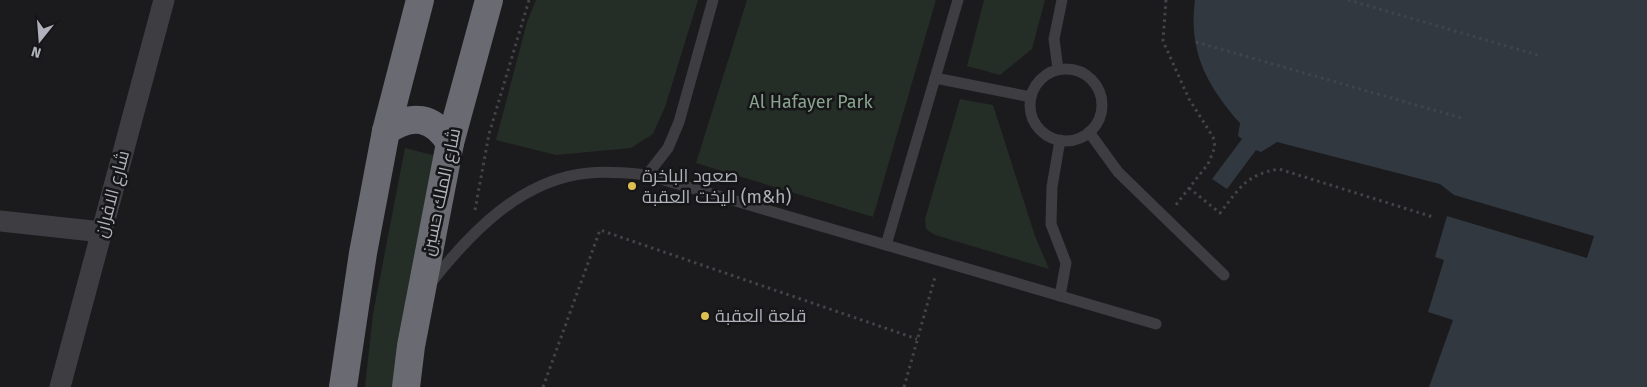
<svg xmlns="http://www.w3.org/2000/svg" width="1647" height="387" viewBox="0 0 1647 387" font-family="'Fira Sans',Cairo,sans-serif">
<rect width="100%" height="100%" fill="#1b1b1d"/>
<g fill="#252d27">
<polygon points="536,0 698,0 665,107 653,134 631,148 556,155 496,140 527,22"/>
<polygon points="747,0 936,0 873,217 696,163"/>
<polygon points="984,0 1045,0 1032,49 1000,75 967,66"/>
<polygon points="960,99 993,105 1035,236 1049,269 935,235 926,229 925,219"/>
<polygon points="405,148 437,156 402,320 392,387 365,387 373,314"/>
</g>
<path fill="#323840" d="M1195,0H1647V387H1429L1453,320L1428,312L1444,260L1435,257L1447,216L1587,258L1594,236L1454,195L1440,184L1277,142L1261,152L1256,150L1227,189L1212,179L1242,139L1238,136L1240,123C1207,86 1188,51 1195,0Z"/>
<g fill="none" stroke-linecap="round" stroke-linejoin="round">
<g stroke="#434448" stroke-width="3" stroke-dasharray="2.5 4" stroke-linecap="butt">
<polyline points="1166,0 1163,41 1189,99 1213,137 1215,147 1208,164 1175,206"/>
<polyline points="1348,0 1541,56"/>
<polyline points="1196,42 1465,119"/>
<path d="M1189,188L1220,213C1240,188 1245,175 1279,169L1433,217"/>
<polyline points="475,210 489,134 529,0"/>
<polyline points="543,387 600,230 917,339"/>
<polyline points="904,387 935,277"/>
</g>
<g stroke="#3d3d42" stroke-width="11">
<polyline points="1058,69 1054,39 1062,0"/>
<circle cx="1066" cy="105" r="36"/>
<polyline points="935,78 1031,97"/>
<polyline points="1089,132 1118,172 1224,275"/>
<polyline points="1060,140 1052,187 1051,224 1066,263 1060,296"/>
<polyline points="647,175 668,148 679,122 713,0"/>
<polyline points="886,245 958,0"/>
<path d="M430,284C470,233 521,179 589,173C609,171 627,173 647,175L1156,324"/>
</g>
<g stroke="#3d3d42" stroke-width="21">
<polyline points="0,221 102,232"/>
<polyline points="60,387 164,0"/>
</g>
<g stroke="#696a72" stroke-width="28">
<path d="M386,131C412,113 433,116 450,143"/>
<polyline points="343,387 363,253 386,131 420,0"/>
<polyline points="406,387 411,346 450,143 489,0"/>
</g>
</g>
<g fill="#debf52" stroke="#161618" stroke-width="2">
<circle cx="632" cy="186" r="5"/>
<circle cx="705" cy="316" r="5"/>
</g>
<g text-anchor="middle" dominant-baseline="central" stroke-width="5" stroke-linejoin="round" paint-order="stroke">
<g font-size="18" fill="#89a38e" stroke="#161618">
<text x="811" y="102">Al Hafayer Park</text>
</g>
<g font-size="18" fill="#afb1bb" stroke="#161618" text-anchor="start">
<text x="642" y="176">صعود الباخرة<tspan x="642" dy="21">اليخت العقبة (m&amp;h)</tspan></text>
<text x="715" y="316">قلعة العقبة</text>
</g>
<g font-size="18" fill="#afb1bb" stroke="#161618">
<text transform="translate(441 192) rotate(-78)">شارع الملك حسين</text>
<text transform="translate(112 194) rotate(-75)">شارع الافران</text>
</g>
</g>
<g transform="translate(40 40) rotate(197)" stroke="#161618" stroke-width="4" paint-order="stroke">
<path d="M0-4L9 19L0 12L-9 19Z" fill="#afb1bb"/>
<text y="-8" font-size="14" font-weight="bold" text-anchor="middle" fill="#afb1bb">N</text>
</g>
</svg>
